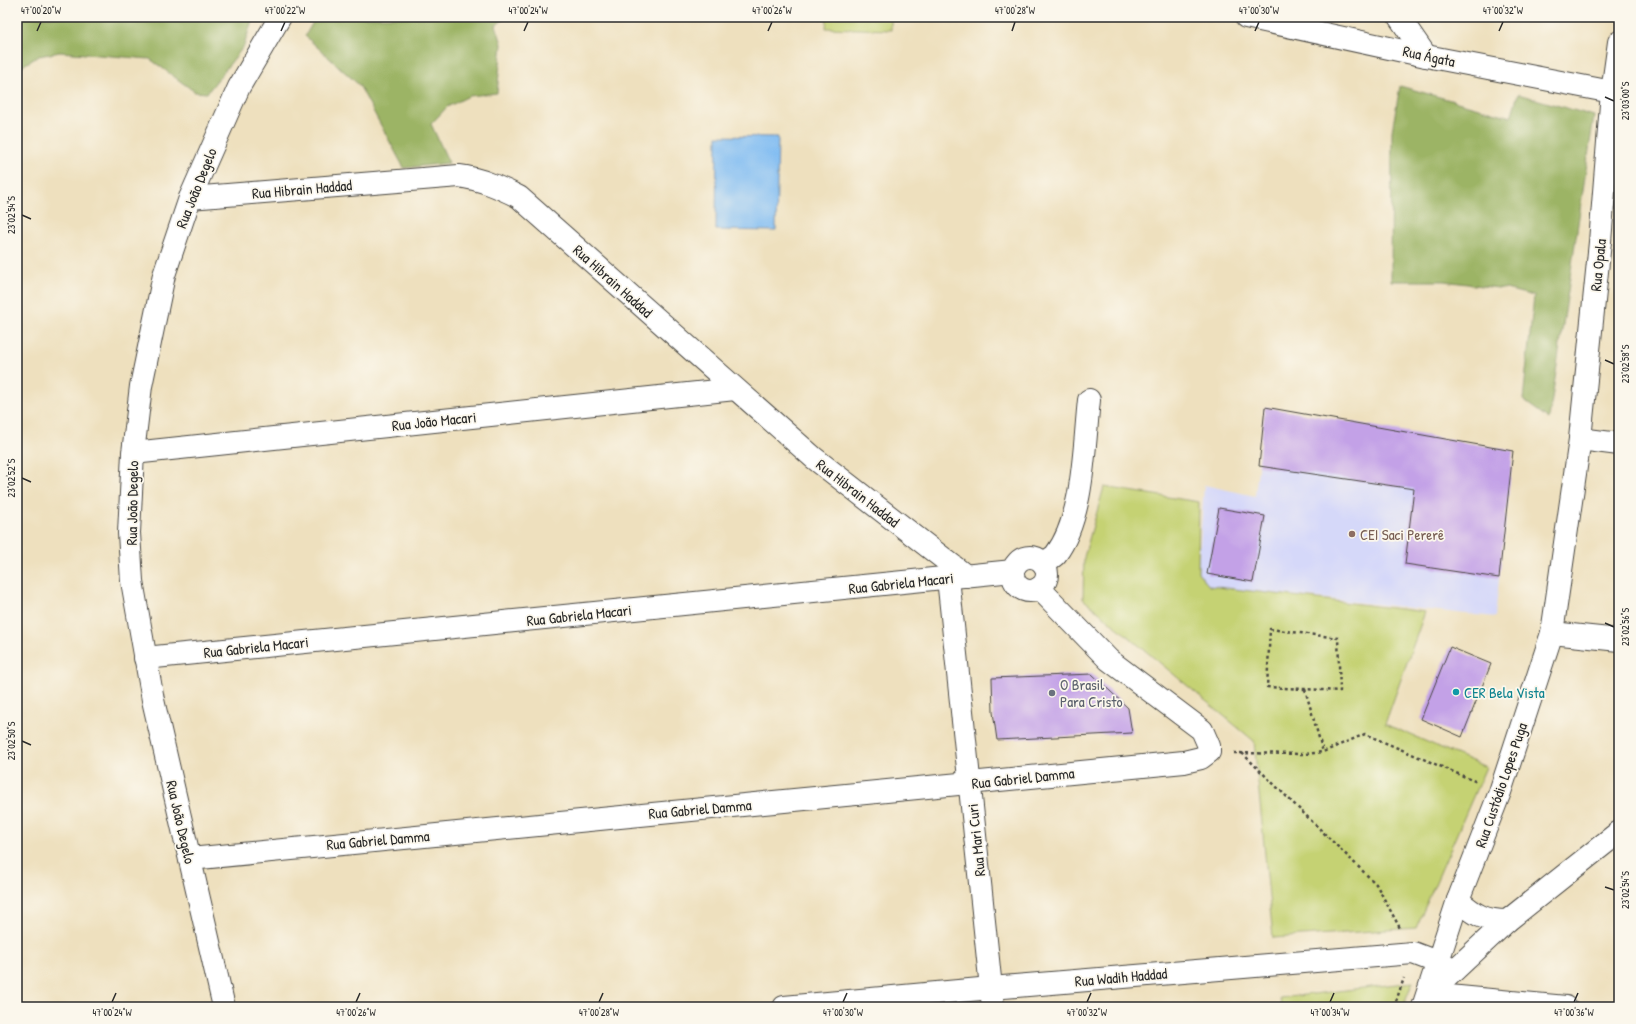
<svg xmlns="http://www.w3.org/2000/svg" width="1636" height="1024" viewBox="0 0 1636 1024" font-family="'Patrick Hand',sans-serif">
<rect width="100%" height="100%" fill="#fbf7ec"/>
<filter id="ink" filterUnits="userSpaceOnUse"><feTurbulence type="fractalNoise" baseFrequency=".025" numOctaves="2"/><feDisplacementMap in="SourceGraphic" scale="8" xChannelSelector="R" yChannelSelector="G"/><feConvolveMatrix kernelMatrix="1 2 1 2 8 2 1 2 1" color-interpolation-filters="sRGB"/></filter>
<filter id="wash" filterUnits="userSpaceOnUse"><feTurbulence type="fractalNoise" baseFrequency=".012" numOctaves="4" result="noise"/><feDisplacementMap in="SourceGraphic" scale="16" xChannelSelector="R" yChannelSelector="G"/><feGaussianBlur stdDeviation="0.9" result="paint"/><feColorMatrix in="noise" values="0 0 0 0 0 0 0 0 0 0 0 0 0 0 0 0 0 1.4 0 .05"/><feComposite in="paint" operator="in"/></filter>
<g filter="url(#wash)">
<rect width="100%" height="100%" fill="#eee0be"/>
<polygon fill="#d5d8f9" points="1265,407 1513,451 1495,617 1209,586 1198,572 1204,485 1255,496"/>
<g fill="#c5d273" stroke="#787e4f">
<polygon points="827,17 891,17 891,30 826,28"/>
<polygon points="1104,487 1199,502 1198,572 1209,586 1425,612 1385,724 1486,767 1416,928 1273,938 1254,741 1083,599 1084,557"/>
<polygon points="1413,982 1403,1007 1281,1007 1280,998"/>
</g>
<g fill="#9cb465" stroke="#647048">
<polygon points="17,17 253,17 244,46 207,93 195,92 150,59 60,52 39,56 17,69"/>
<polygon points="316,17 507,17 496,25 502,44 497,93 469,96 447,107 431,124 449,163 404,168 359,85 305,36"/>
<polygon points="1400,86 1511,117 1518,94 1594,116 1549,419 1523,400 1534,296 1506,289 1444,281 1391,281 1392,131"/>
</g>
<polygon fill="#80bcf2" stroke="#56748e" points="717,136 778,137 776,231 716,230"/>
<g id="blocks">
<g fill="#c3a1e7">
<polygon points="1265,407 1513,451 1499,578 1405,564 1414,489 1259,466"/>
<polygon points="1219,508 1265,516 1253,582 1207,574"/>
<polygon points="1450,647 1491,664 1462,737 1421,719"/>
<polygon points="1092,674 1128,708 1132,733 997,740 993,712 992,678"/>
</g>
</g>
</g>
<g filter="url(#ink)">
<use href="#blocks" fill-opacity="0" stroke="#484641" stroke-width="1"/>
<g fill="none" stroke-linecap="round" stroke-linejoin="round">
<g stroke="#484641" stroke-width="24">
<g id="minor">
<polyline points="1246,17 1426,56 1612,92"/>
<polyline points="1399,17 1426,56"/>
<path d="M190,198L459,176C481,179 499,187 519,197L814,458L966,576"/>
<polyline points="1580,439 1619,444"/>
<polyline points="133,453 735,389"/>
<circle cx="1030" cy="574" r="17"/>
<path d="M1043,563C1047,560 1053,558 1056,554C1084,517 1084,445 1089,400"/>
<polyline points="948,578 993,1007"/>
<polyline points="1552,633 1619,640"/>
<polyline points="145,658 1013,571"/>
<polyline points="190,859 1184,762 1201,758 1209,752 1209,746 1202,730 1109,660 1039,588"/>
<path d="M1458,900C1475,915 1485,921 1507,921"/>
<polyline points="1444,980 1507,921 1619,832"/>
<polyline points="1428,994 1566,1007"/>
<polyline points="224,1007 153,700 132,581 129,533 133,453 141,386 164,275 190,198 239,87 280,17"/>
<polyline points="784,1007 991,988 1413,953 1455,969"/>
<polyline points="1423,1007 1458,900 1500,792 1552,633 1580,439 1600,242 1612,92 1619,42"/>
</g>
</g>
<g stroke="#484641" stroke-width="2.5" stroke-dasharray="3 3" stroke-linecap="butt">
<polygon points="1270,629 1338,638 1340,691 1267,687"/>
<polyline points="1305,689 1323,752"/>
<polyline points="1234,753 1305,754 1323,752 1365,734 1477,782"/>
<polyline points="1242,753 1376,884 1401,930"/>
<polyline points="1394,1007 1404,978"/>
</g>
<use href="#minor" stroke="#fff" stroke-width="22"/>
</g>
</g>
<path fill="none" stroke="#2b2b2b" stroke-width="1.5" d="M37,31L41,22M281,31L285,22M524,31L528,22M768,31L772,22M1012,31L1015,22M1255,31L1259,22M1499,31L1503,22M1605,97L1614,101M22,215L31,219M1605,360L1614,364M22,478L31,482M1605,623L1614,627M22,741L31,745M1605,887L1614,890M112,1002L116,993M356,1002L360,993M599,1002L603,993M843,1002L847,993M1087,1002L1091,993M1330,1002L1334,993M1574,1002L1578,993"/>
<circle fill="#8d6e63" stroke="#fbf7ec" stroke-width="1.5" cx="1352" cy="534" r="4"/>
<circle fill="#0f9aa8" stroke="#fbf7ec" stroke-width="1.5" cx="1456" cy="692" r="4"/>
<circle fill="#6b7280" stroke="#fbf7ec" stroke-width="1.5" cx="1052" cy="693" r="4"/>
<g text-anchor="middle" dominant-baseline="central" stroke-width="3.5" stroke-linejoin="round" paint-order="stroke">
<g font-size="15" fill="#2b2b2b" stroke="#fbf7ec">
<text transform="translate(1429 56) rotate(12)">Rua Ágata</text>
<text transform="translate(196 188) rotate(-68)">Rua João Degelo</text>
<text transform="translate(302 189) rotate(-5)">Rua Hibrain Haddad</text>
<text transform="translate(1598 265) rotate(-84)">Rua Opala</text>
<text transform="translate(613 281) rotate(42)">Rua Hibrain Haddad</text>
<text transform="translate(434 421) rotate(-6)">Rua João Macari</text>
<text transform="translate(858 493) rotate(38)">Rua Hibrain Haddad</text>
<text transform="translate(132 503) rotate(-89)">Rua João Degelo</text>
<text transform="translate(901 583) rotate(-6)">Rua Gabriela Macari</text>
<text transform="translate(579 615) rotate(-6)">Rua Gabriela Macari</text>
<text transform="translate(256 647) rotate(-6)">Rua Gabriela Macari</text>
<text transform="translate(1023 778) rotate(-6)">Rua Gabriel Damma</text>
<text transform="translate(1501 785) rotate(-71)">Rua Custódio Lopes Puga</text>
<text transform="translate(700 809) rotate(-5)">Rua Gabriel Damma</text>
<text transform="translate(181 822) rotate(77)">Rua João Degelo</text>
<text transform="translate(378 840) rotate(-5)">Rua Gabriel Damma</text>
<text transform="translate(976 840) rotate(-96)">Rua Mari Curi</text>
<text transform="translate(1121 977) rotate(-5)">Rua Wadih Haddad</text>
</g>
<g font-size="15" fill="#785e54" stroke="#fbf7ec" text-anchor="start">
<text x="1360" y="534">CEI Saci Pererê</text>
</g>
<g font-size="15" fill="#5b616d" stroke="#fbf7ec" text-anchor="start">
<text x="1060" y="684">O Brasil<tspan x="1060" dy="17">Para Cristo</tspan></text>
</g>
<g font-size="15" fill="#0d838f" stroke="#fbf7ec" text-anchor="start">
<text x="1464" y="692">CER Bela Vista</text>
</g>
</g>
<rect width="1636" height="1024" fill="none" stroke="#fbf7ec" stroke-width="44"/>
<rect x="22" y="22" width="1592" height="980" fill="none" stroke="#2b2b2b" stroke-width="1.5"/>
<g font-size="10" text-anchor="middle" fill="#2b2b2b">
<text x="41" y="14">47°00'20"W</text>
<text x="285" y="14">47°00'22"W</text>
<text x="528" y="14">47°00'24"W</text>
<text x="772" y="14">47°00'26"W</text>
<text x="1015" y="14">47°00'28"W</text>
<text x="1259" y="14">47°00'30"W</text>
<text x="1503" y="14">47°00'32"W</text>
<text transform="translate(1625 101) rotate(-90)" y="4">23°03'00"S</text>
<text transform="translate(11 215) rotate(-90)" y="4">23°02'54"S</text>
<text transform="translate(1625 364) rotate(-90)" y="4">23°02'58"S</text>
<text transform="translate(11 478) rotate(-90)" y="4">23°02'52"S</text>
<text transform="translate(1625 627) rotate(-90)" y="4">23°02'56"S</text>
<text transform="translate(11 741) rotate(-90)" y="4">23°02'50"S</text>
<text transform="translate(1625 890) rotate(-90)" y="4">23°02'54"S</text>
<text x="112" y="1016">47°00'24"W</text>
<text x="356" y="1016">47°00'26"W</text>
<text x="599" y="1016">47°00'28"W</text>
<text x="843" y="1016">47°00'30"W</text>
<text x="1087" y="1016">47°00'32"W</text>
<text x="1330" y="1016">47°00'34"W</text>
<text x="1574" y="1016">47°00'36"W</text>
</g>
</svg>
